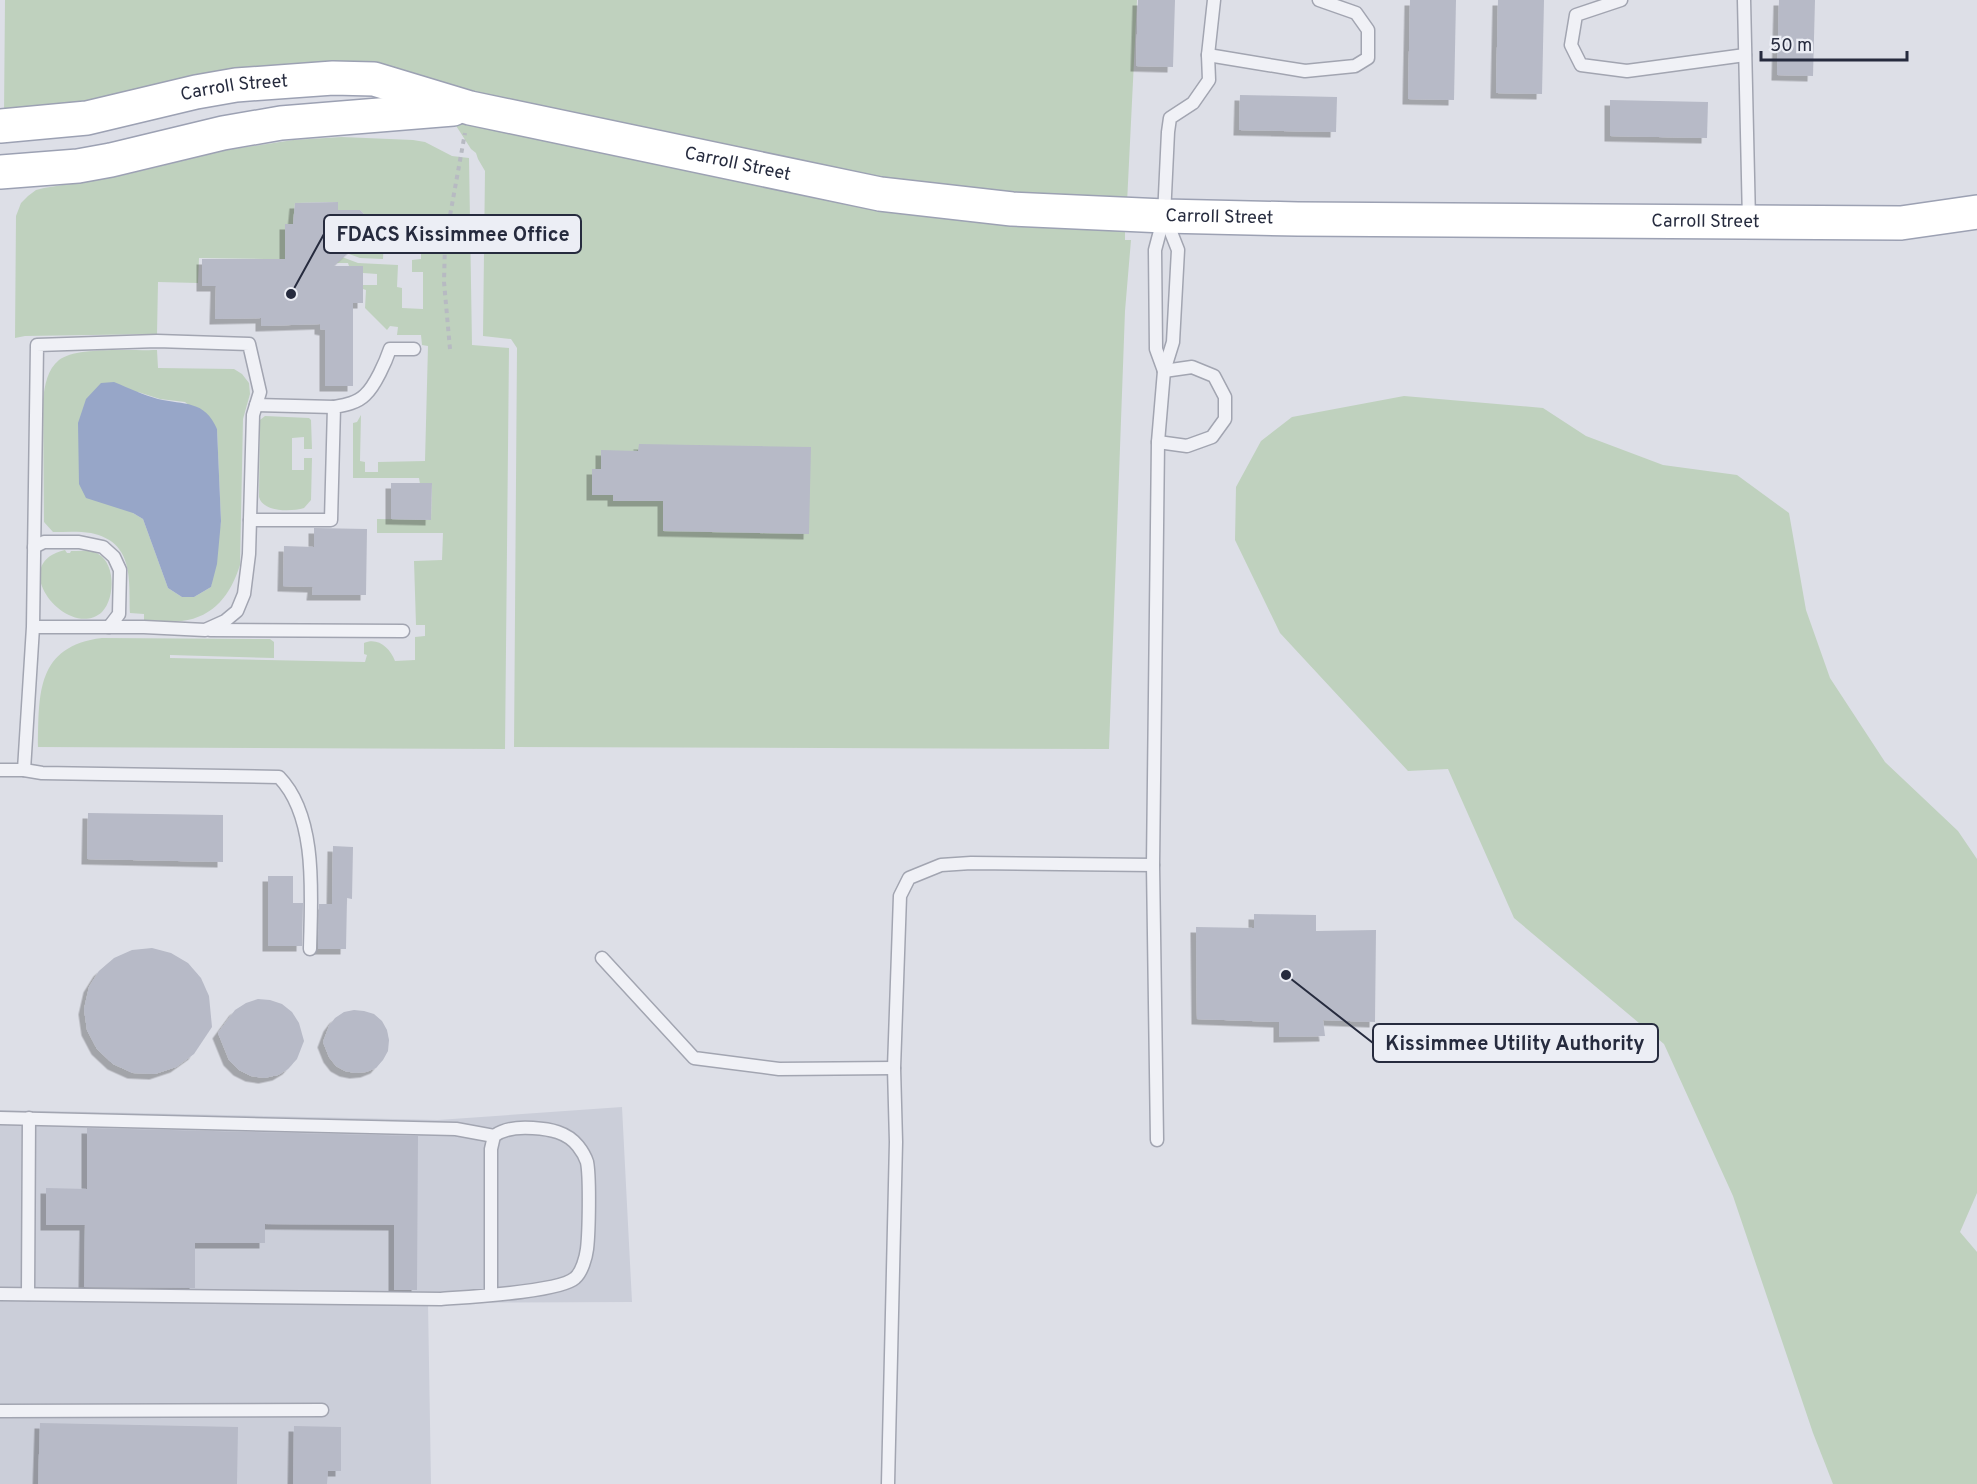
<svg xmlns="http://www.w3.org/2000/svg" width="1977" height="1484" viewBox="0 0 1977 1484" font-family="Overpass,sans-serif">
<defs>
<filter id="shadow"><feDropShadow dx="-5.5" dy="5.5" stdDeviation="0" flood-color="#0004"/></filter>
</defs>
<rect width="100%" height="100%" fill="#dddfe7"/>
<polygon fill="#cbced9" points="622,1107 632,1302 428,1303 431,1484 0,1484 0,1110 438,1120"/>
<g fill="#bfd1be" fill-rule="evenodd">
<polygon points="5,0 1137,0 1127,203 881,182 479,98 376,68 4,114"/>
<polygon points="453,121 1125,226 1125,240 1131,240 1125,311 1109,749 514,747 517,348 511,339 483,336 485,171 478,159 476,153 471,149"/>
<path d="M342,137L413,140L425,142L452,156L469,158L472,345L509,348L505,749L38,747C39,694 36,646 102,638L270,639L274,642V658L170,655V658L365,662L367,655L364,654V643C378,637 390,648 395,661L415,660V637L425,636V625H416L414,561L442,560L443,533H377V519L431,520L432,483L420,484L419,478H353V423L357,422L361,415L360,461L365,462V472H378V462L425,461L428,346L422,345L421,335H397L398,327L390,326L387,330L365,308L366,290L363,289V285H377V274L363,273L349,266L348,263H322L326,251L358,263L398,265L397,287L402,288V308L423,309V272H412V260L421,259V239H384L383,259L360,258L330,247L335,242L359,243L367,235L368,218L360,210H338L337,202L295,203L293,224H285L298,264L265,259L199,258L198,283L158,282L157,334L25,336L15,338L16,216L21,203L28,196L36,190L44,188L124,175L227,150L293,140Z"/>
<path d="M157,350L158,368L234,369L242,374L249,383L250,394L243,419L240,565C231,594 214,617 182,621C170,623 156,620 144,620V614L130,613C129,579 134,542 91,533C79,531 65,532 53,532L44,522L43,399C45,385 47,370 59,360C76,346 135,351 157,350ZM138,392L160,399L185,402L217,429L221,521L211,587L194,597H182L168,588L143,519L133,513Z"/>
<polygon points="1404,396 1543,408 1586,436 1663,465 1737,475 1789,513 1806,610 1830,678 1885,762 1958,831 1977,859 1977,1193 1960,1232 1977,1252 1977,1484 1833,1484 1813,1433 1733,1196 1664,1044 1514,918 1448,769 1408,771 1280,633 1235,540 1236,487 1261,441 1292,417"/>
<path d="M265,416L309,418L311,420L312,449H304V437L292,438V470H304V458H312L311,500L304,508C290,512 263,512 259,497L260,420Z"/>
<path d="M65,550L67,553H70L71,551C78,551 87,550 94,552C116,559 116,598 102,612C69,642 4,564 65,550Z"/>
</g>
<path fill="#97a6c8" d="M114,382C129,388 143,395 158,399C184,405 205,400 217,429L221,521L217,564L211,587L194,597H182L168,588L143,519L133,513L86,498L79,484L78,423L86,399L101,383Z"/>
<g fill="#b7bac7" filter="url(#shadow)">
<polygon points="1138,0 1175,0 1173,67 1136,66"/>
<polygon points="1410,0 1456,0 1454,100 1408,99"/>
<polygon points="1498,0 1544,0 1542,94 1496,93"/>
<polygon points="1779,0 1815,0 1813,76 1777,75"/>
<polygon points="1240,95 1337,97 1336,132 1239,130"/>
<polygon points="1610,100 1708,102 1707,138 1610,136"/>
<polygon points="338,202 338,210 360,210 368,218 367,235 334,266 363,266 363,303 353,303 353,386 325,386 325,330 320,329 320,324 261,326 261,318 215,319 216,286 202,286 202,259 285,259 285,224 293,224 295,203"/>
<polygon points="639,444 811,447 809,534 663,531 663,501 613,501 613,495 592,495 592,469 601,469 601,450 638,451"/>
<polygon points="391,483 432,483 431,520 391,519"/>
<polygon points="314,528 367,529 366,595 312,595 313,587 283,586 284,546 314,547"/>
<polygon points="88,813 223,815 223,862 87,859"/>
<polygon points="333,846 353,847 352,899 347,898 346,949 318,949 319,904 332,904"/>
<polygon points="268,876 293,876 293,903 303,903 302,946 268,946"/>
<polygon points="1254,914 1316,915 1316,931 1376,930 1375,1022 1323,1020 1325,1036 1279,1037 1279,1022 1197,1019 1196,927 1254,928"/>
<polygon points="152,948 171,953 188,963 201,978 209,996 212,1027 194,1054 176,1067 155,1074 133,1073 113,1064 97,1049 87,1030 84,1009 89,987 99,971 114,958 132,950"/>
<polygon points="258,999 270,1000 282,1004 292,1012 299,1023 304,1041 297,1059 288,1069 278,1075 264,1078 251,1076 239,1070 229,1060 218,1033 235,1010 246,1003"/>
<polygon points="354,1010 364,1011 374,1014 382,1021 387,1030 389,1040 388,1051 383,1060 376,1068 366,1072 355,1073 345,1071 336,1066 329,1057 323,1042 329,1026 335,1018 344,1012"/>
<polygon points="87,1128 418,1136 417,1290 394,1290 394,1225 265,1224 265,1243 195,1243 195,1288 84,1287 85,1225 46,1225 46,1188 87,1189"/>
<polygon points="40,1423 238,1427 237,1484 38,1484"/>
<polygon points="294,1426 341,1427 341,1471 328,1471 327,1484 293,1484"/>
</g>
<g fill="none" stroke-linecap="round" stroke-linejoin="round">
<g stroke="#a2a5b1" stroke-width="15">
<g id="service">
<polyline points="1621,0 1576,15 1571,45 1581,65 1627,71 1745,55"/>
<polyline points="1744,0 1749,221"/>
<polyline points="1208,55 1305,71 1355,66 1368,58 1368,30 1356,13 1319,0"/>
<polyline points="1164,371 1156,349 1155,250 1164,216 1168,132 1170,118 1193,103 1209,80 1208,55 1214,0"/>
<polyline points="256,405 334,407"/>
<polyline points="1158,442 1187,446 1212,437 1225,419 1225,397 1214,376 1192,367 1164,371"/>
<path d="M250,520H331L334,407C345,405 357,403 365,395C375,386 386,361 390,349H414"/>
<polyline points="34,547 44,542 79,542 103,547 114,557 120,570 119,614 109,627"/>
<polyline points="210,630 403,631"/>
<polyline points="0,770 24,770 33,627 37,345 157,341 249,344 260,392 253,415 249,554 244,594 237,611 225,621 205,630 144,627 33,627"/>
<path d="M24,770L42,773L279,777C318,817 311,897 310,949"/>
<polyline points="602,958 694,1058 779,1069 894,1068"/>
<polyline points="0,1118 456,1129 494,1136"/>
<polyline points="1157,1140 1153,865 1158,442 1164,371 1173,342 1178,250 1165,217"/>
<path d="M0,1294L441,1299C465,1297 560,1292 575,1278C582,1272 586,1257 587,1249C589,1232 590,1177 587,1162C585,1156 582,1151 578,1146C567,1132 550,1129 533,1128C520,1127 505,1128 494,1136L491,1149V1295"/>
<polyline points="28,1294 29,1118"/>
<polyline points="0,1411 322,1410"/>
<polyline points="888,1484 896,1142 894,1068 900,896 909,878 941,865 971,863 1153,865"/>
</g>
</g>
<g stroke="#9ca1b3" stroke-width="36">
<g id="primary">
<path id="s1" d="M0,126L87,118L196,92L236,85L333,78L374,79L470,108L880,194L1012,209L1164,216L1298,219L1901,223L1977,212"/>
<polyline points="0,172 78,166 111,160 223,133 281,123 453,109"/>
</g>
</g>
<polyline stroke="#b7bac2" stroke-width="4" stroke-dasharray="4.5 4.5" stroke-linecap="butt" points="450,349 444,282 445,243 465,133"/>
<use href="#service" stroke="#f0f1f6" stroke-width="12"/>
<use href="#primary" stroke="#fff" stroke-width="33"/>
</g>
<g text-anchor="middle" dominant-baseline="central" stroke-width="4.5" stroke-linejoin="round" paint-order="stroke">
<g font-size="18" fill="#262b3e" stroke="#eceef5">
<text stroke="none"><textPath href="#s1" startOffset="238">Carroll Street</textPath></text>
<text stroke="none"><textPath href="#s1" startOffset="752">Carroll Street</textPath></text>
<text stroke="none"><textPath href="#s1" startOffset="1238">Carroll Street</textPath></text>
<text stroke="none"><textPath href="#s1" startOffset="1724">Carroll Street</textPath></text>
</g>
</g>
<path fill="none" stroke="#262b3e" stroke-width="2" d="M291 294L324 234M1286 975L1373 1043"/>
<g fill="#262b3e" stroke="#eceef5" stroke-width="2">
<circle cx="291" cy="294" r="6"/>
<circle cx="1286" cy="975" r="6"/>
</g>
<g fill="#eceef5" stroke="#262b3e" stroke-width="2">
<rect x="324" y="215" width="257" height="38" rx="6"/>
<rect x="1373" y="1024" width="285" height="38" rx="6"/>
</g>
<g font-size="20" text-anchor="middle" font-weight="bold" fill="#262b3e">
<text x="453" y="241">FDACS Kissimmee Office</text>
<text x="1515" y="1050">Kissimmee Utility Authority</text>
</g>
<path d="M1761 51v9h146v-9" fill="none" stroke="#262b3e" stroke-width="3"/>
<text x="1770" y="51" font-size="18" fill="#262b3e" stroke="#eceef5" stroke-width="4.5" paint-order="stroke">50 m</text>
</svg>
